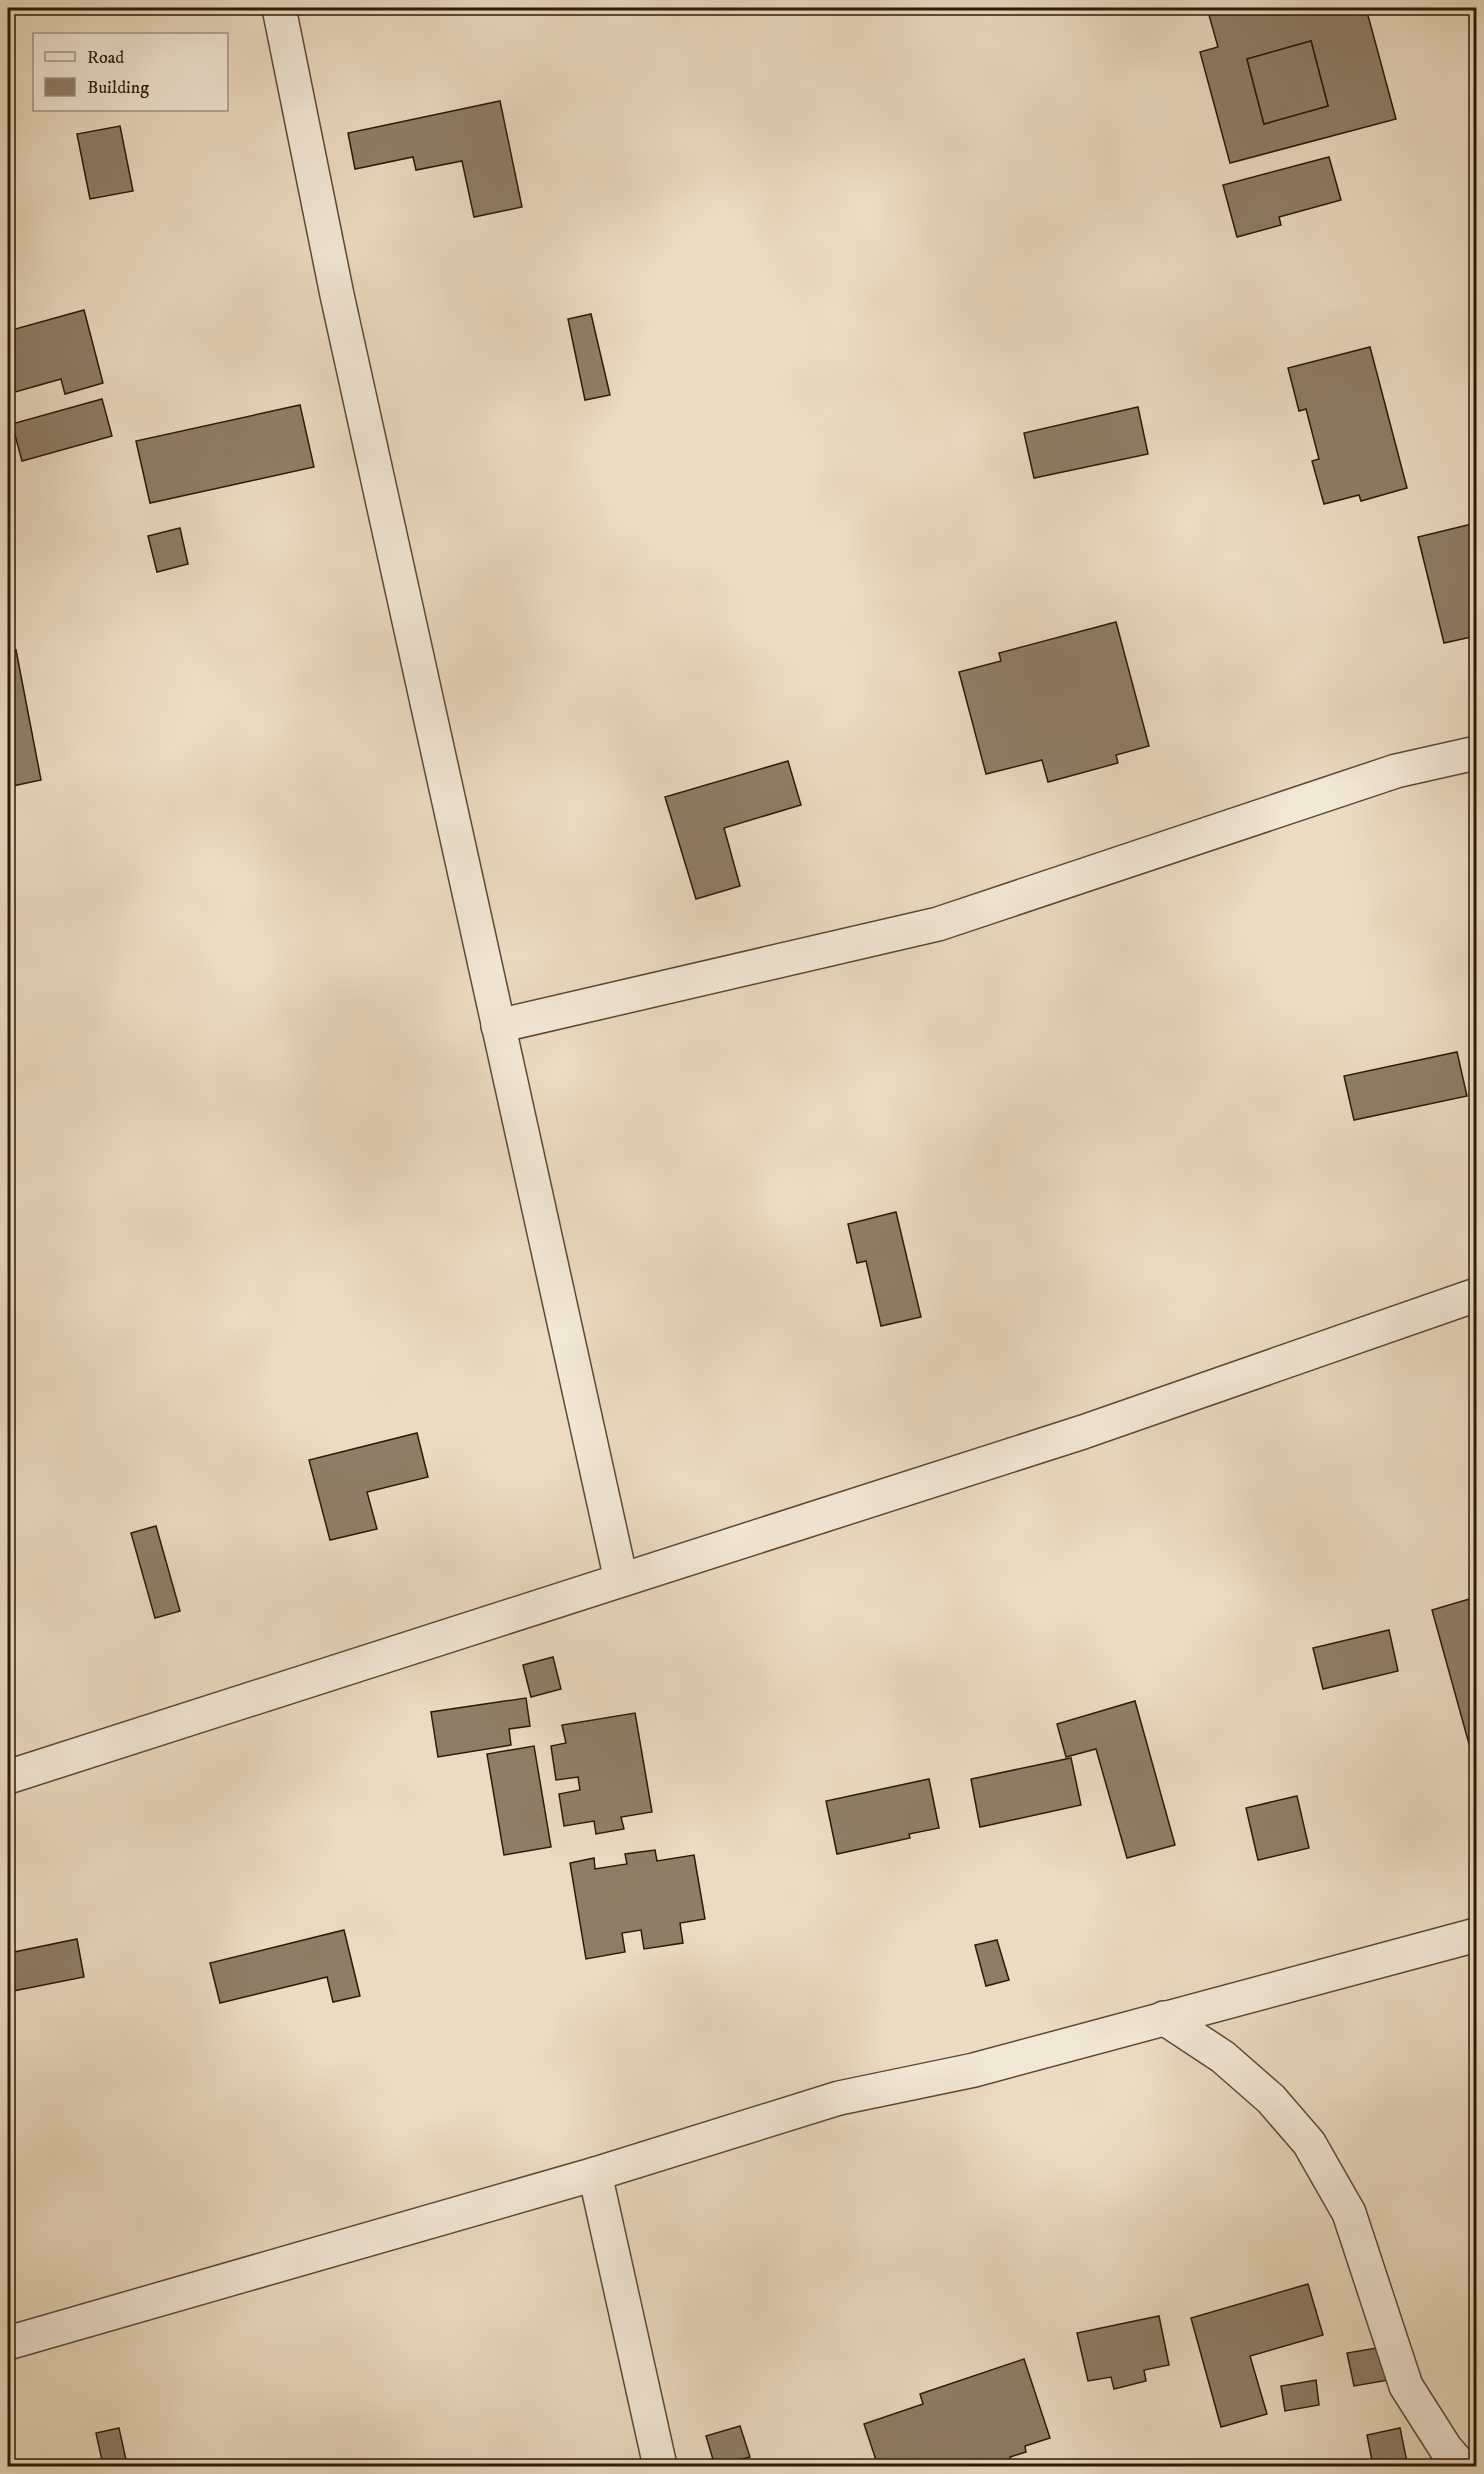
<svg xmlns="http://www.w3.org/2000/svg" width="1484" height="2474" viewBox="0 0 1484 2474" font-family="'IM FELL DW Pica',serif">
<rect width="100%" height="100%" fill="#ebdbc0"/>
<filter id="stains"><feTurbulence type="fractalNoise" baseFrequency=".00333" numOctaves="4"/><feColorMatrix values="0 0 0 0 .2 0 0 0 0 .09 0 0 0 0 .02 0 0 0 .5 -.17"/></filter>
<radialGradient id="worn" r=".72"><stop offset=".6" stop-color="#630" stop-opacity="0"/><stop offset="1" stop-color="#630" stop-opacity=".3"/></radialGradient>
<g fill="#8f7e67" stroke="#2b1a07" stroke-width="1.5" fill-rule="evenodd">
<path d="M1207,8H1366L1396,119L1230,163L1200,52L1218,47ZM1311,41L1328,106L1264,124L1247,59Z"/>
<polygon points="1311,41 1328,106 1264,124 1247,59"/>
<polygon points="500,101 522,207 474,217 462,161 416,170 413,157 355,169 348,133"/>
<polygon points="120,126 133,191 90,199 77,134"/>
<polygon points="1329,157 1341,200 1279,217 1281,225 1237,237 1223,185"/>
<polygon points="84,310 103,383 65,394 61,379 8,394 8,331"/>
<polygon points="591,314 610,395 585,400 568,319"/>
<polygon points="1370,347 1407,488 1361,501 1359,495 1324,504 1312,461 1319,459 1306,409 1299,411 1288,368"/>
<polygon points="102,399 112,436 22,461 12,424"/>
<polygon points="300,405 314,467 150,503 136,441"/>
<polygon points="1138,407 1148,454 1034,478 1024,433"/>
<polygon points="1476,523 1476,636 1444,643 1418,537"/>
<polygon points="180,528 188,564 157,572 148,536"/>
<polygon points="1116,622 1149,746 1116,755 1118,763 1048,782 1042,760 986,774 959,672 1001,661 999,653"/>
<polygon points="16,650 41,780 8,787 8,652"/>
<polygon points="788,761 801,805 724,828 740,886 696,899 665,797"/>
<polygon points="1457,1052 1467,1096 1354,1120 1344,1076"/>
<polygon points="896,1212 921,1317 881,1326 866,1261 857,1263 848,1224"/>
<polygon points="417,1433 428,1477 367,1492 377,1529 330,1540 309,1460"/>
<polygon points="156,1526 180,1611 155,1618 131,1533"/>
<polygon points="1476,1597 1476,1761 1474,1762 1432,1610"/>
<polygon points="1389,1630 1398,1671 1323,1689 1313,1648"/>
<polygon points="553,1657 561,1689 531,1697 523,1665"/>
<polygon points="526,1698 530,1726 509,1729 511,1745 438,1757 431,1712"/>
<polygon points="1135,1701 1175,1845 1127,1858 1096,1749 1066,1757 1057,1724"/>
<polygon points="635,1713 652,1812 621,1817 624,1829 596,1834 594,1821 564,1826 559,1794 580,1790 578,1777 556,1780 551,1746 566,1743 562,1725"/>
<polygon points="534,1746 551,1847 504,1855 487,1754"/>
<polygon points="1071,1758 1081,1805 980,1827 971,1779"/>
<polygon points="929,1779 939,1828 909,1834 910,1838 837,1854 826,1801"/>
<polygon points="1297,1796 1309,1848 1258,1860 1246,1808"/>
<polygon points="655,1850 657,1861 694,1855 705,1919 680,1923 683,1943 644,1949 641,1930 622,1933 625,1952 586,1959 570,1863 594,1858 595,1869 627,1864 625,1854"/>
<polygon points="8,1920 14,1952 77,1939 84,1977 8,1992"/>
<polygon points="344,1930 360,1996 333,2002 327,1977 220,2003 210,1963"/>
<polygon points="997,1940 1009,1980 986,1986 975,1945"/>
<polygon points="1308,2284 1323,2335 1250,2356 1267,2414 1221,2427 1191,2318"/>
<polygon points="1159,2316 1169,2365 1144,2370 1146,2381 1114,2389 1111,2377 1088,2381 1077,2333"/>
<polygon points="1382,2347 1389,2380 1354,2386 1347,2353"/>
<polygon points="1024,2359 1050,2438 1025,2446 1026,2452 1010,2457 1014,2466 878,2466 864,2424 923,2404 920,2394"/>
<polygon points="1316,2380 1319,2405 1285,2411 1281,2386"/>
<polygon points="740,2426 750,2457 715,2466 706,2436"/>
<polygon points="119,2428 126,2460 103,2465 96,2433"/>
<polygon points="1400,2428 1407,2462 1373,2466 1367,2435"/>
</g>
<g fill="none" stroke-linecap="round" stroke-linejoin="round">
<g stroke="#5b4a35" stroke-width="36">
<g id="street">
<polyline points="279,8 337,295 621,1580"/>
<polyline points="498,1026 938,924 1396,771 1476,753"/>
<polyline points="8,1777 1083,1432 1476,1295"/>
<polyline points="1164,2018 1223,2057 1271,2099 1309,2143 1349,2213 1406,2386 1446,2449 1461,2466"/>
<polyline points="595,2174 660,2466"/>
<polyline points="8,2343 595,2174 839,2098 974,2070 1476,1935"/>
</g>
</g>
<use href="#street" stroke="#f2e8d6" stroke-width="33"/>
</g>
<rect width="1484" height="2474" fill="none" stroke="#ebdbc0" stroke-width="30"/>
<rect x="9" y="9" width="1466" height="2456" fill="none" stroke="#2b1a07" stroke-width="3"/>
<rect x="15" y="15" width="1454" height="2444" fill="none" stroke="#2b1a07" stroke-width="1.5"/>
<rect x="33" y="33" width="195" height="78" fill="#f2e8d6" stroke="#a29683" stroke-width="1.5"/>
<rect x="45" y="52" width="30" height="9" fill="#f2e8d6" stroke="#a29683" stroke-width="1.5"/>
<text x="87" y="63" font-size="18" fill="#2b1a07">Road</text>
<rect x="45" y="78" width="30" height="18" fill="#8f7e67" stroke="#a29683" stroke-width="1.5"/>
<text x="87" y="93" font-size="18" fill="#2b1a07">Building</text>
<rect width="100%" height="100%" filter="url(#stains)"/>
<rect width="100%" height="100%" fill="url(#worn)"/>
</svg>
